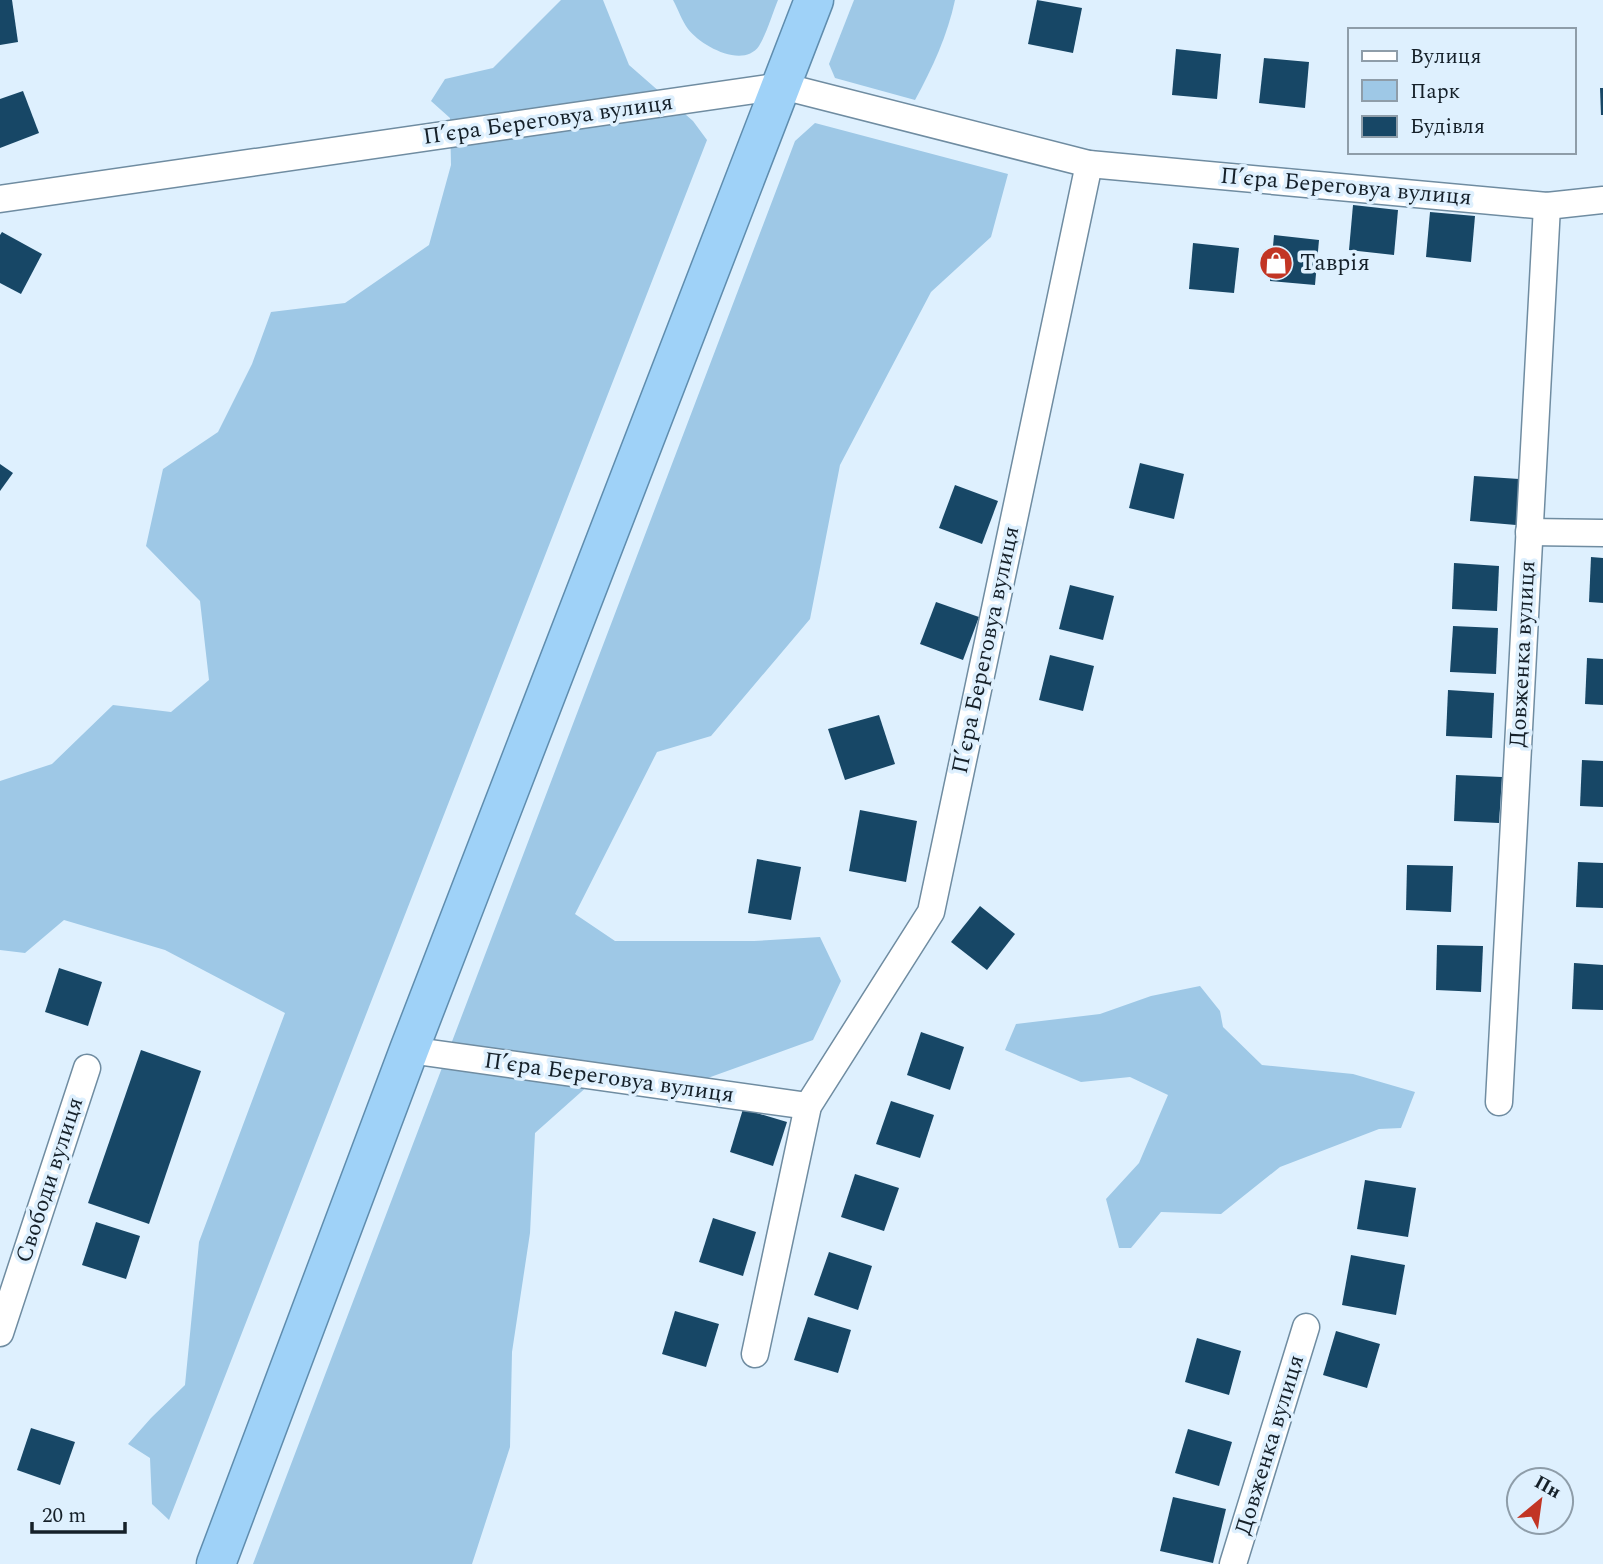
<svg xmlns="http://www.w3.org/2000/svg" width="1603" height="1564" viewBox="0 0 1603 1564" font-family="Spectral,serif">
<rect width="100%" height="100%" fill="#def0fe"/>
<g fill="#9ec8e6">
<polygon points="561,0 603,0 629,65 693,121 707,140 169,1520 152,1504 150,1458 128,1444 151,1418 185,1385 199,1242 285,1013 165,950 64,920 25,953 0,950 0,781 52,764 113,705 171,712 209,680 200,601 146,546 163,469 218,432 252,364 271,312 345,303 429,245 451,165 450,118 431,101 445,79 493,68"/>
<path d="M673,0H778C773,12 766,35 759,46C743,69 701,46 688,29C682,21 678,9 673,0Z"/>
<path d="M854,0H955C948,34 932,69 915,100L835,78L829,64Z"/>
<polygon points="815,123 1008,174 991,237 931,292 840,465 810,619 711,736 657,752 575,914 615,941 754,941 820,937 841,981 813,1040 680,1088 599,1076 535,1133 530,1233 512,1352 510,1447 472,1564 253,1564 795,141"/>
<polygon points="1200,986 1220,1011 1223,1027 1262,1065 1353,1074 1415,1092 1401,1128 1379,1129 1280,1167 1221,1214 1161,1212 1131,1248 1119,1248 1106,1199 1139,1163 1168,1095 1130,1077 1081,1082 1005,1050 1016,1024 1100,1014 1151,996"/>
</g>
<g fill="#174766">
<polygon points="0,0 12,0 18,42 0,45"/>
<polygon points="1037,0 1082,8 1073,53 1028,44"/>
<polygon points="1176,49 1221,54 1217,99 1172,95"/>
<polygon points="1264,58 1309,62 1305,108 1259,103"/>
<polygon points="1600,88 1603,88 1603,115 1601,115"/>
<polygon points="23,91 39,133 0,148 0,99"/>
<polygon points="1353,205 1398,210 1394,255 1349,250"/>
<polygon points="1430,212 1475,216 1471,262 1426,257"/>
<polygon points="2,232 42,254 21,294 0,283 0,235"/>
<polygon points="1274,235 1319,240 1315,285 1270,281"/>
<polygon points="1193,243 1239,248 1234,293 1189,289"/>
<polygon points="1140,463 1184,474 1174,519 1129,508"/>
<polygon points="0,464 13,473 0,491"/>
<polygon points="1474,476 1519,479 1516,525 1470,521"/>
<polygon points="955,485 998,501 982,544 939,528"/>
<polygon points="1591,557 1603,558 1603,603 1589,602"/>
<polygon points="1454,563 1499,566 1497,611 1452,609"/>
<polygon points="1070,585 1114,596 1103,640 1059,629"/>
<polygon points="936,602 979,617 963,660 920,644"/>
<polygon points="1453,626 1498,628 1496,674 1450,672"/>
<polygon points="1050,655 1094,666 1083,711 1039,700"/>
<polygon points="1587,658 1603,659 1603,705 1585,704"/>
<polygon points="1448,690 1494,693 1492,738 1446,736"/>
<polygon points="879,715 895,764 845,780 828,729"/>
<polygon points="1582,760 1603,761 1603,807 1580,806"/>
<polygon points="1456,775 1502,777 1499,823 1454,821"/>
<polygon points="860,810 917,821 906,882 849,871"/>
<polygon points="757,859 801,867 791,920 748,913"/>
<polygon points="1578,862 1603,863 1603,908 1576,907"/>
<polygon points="1407,865 1453,866 1451,912 1406,910"/>
<polygon points="980,906 1015,934 987,970 951,942"/>
<polygon points="1437,945 1483,946 1481,992 1436,990"/>
<polygon points="1574,963 1603,965 1603,1010 1572,1009"/>
<polygon points="59,968 102,982 88,1026 45,1012"/>
<polygon points="921,1032 964,1047 950,1090 907,1075"/>
<polygon points="141,1050 201,1071 149,1224 88,1203"/>
<polygon points="891,1101 934,1115 920,1158 876,1144"/>
<polygon points="743,1109 787,1122 773,1166 730,1152"/>
<polygon points="855,1174 899,1188 884,1231 841,1217"/>
<polygon points="1365,1180 1416,1188 1408,1237 1357,1229"/>
<polygon points="713,1218 756,1232 743,1276 699,1262"/>
<polygon points="96,1222 140,1236 126,1279 82,1265"/>
<polygon points="829,1252 872,1266 858,1310 814,1295"/>
<polygon points="1351,1255 1405,1265 1396,1315 1342,1305"/>
<polygon points="675,1311 719,1324 706,1367 662,1354"/>
<polygon points="808,1317 851,1330 838,1373 794,1360"/>
<polygon points="1336,1331 1380,1344 1367,1388 1323,1375"/>
<polygon points="1197,1338 1241,1351 1229,1395 1185,1382"/>
<polygon points="31,1428 75,1442 60,1485 17,1470"/>
<polygon points="1188,1429 1232,1442 1219,1486 1175,1473"/>
<polygon points="1173,1497 1226,1509 1213,1563 1160,1551"/>
</g>
<g fill="none" stroke-linecap="round" stroke-linejoin="round">
<g stroke="#6f8ca1" stroke-width="29">
<g id="minor">
<polyline points="0,199 782,86 1089,164 1547,206 1603,200"/>
<polyline points="1529,532 1603,533"/>
<polyline points="409,1050 808,1106"/>
<polyline points="1499,1102 1547,206"/>
<polyline points="0,1333 87,1068"/>
<polyline points="755,1354 808,1106 931,912 1089,164"/>
<polyline points="1233,1564 1306,1327"/>
</g>
</g>
<g stroke="#5f8dae" stroke-width="41">
<polyline id="trunk" points="216,1564 409,1050 814,0"/>
</g>
<use href="#minor" stroke="#fff" stroke-width="26"/>
<use href="#trunk" stroke="#9fd2f8" stroke-width="38"/>
</g>
<defs>
<g id="shop-disc" transform="scale(1.75)"><circle r="9.5" fill="#c23524" stroke="#def0fe"/><path d="M-5-2.5h2.3a2.7 3.5 0 0 1 5.4 0H5L5.5 6h-11ZM-1.5-2.5h3a1.5 2.3 0 0 0-3 0Z" fill="#fff"/></g>
</defs>
<g fill-rule="evenodd">
<use href="#shop-disc" x="1276" y="263"/>
</g>
<g text-anchor="middle" dominant-baseline="central" stroke-width="7" stroke-linejoin="round" paint-order="stroke">
<g font-size="23" fill="#152029" stroke="#def0fe">
<text transform="translate(548 120) rotate(-8)">П’єра Береговуа вулиця</text>
<text transform="translate(1346 187) rotate(5)">П’єра Береговуа вулиця</text>
<text transform="translate(986 650) rotate(-78)">П’єра Береговуа вулиця</text>
<text transform="translate(1523 654) rotate(-87)">Довженка вулиця</text>
<text transform="translate(609 1078) rotate(8)">П’єра Береговуа вулиця</text>
<text transform="translate(50 1180) rotate(-72)">Свободи вулиця</text>
<text transform="translate(1270 1445) rotate(-73)">Довженка вулиця</text>
</g>
<g font-size="23" fill="#152029" stroke="#def0fe" text-anchor="start">
<text x="1300" y="263">Таврiя</text>
</g>
</g>
<rect x="1348" y="28" width="228" height="126" fill="#def0fe" stroke="#8e9da9" stroke-width="2"/>
<rect x="1362" y="51" width="35" height="10" fill="#ffffff" stroke="#8e9da9" stroke-width="2"/>
<text x="1410" y="63" font-size="21" fill="#152029">Вулиця</text>
<rect x="1362" y="80" width="35" height="21" fill="#9ec8e6" stroke="#8e9da9" stroke-width="2"/>
<text x="1410" y="98" font-size="21" fill="#152029">Парк</text>
<rect x="1362" y="116" width="35" height="21" fill="#174766" stroke="#8e9da9" stroke-width="2"/>
<text x="1410" y="133" font-size="21" fill="#152029">Будівля</text>
<g transform="translate(1540 1501) rotate(29)"><circle r="33" fill="#def0fe" stroke="#8e9da9" stroke-width="2"/>
<path d="M0-5L12 26L0 18L-12 26Z" fill="#c23524"/>
<text y="-10" font-size="19" font-weight="bold" text-anchor="middle" fill="#152029">Пн</text>
</g>
<path d="M32 1522v10h93v-10" fill="none" stroke="#152029" stroke-width="3.5"/>
<text x="42" y="1522" font-size="21" fill="#152029" stroke="#def0fe" stroke-width="5" paint-order="stroke">20 m</text>
</svg>
